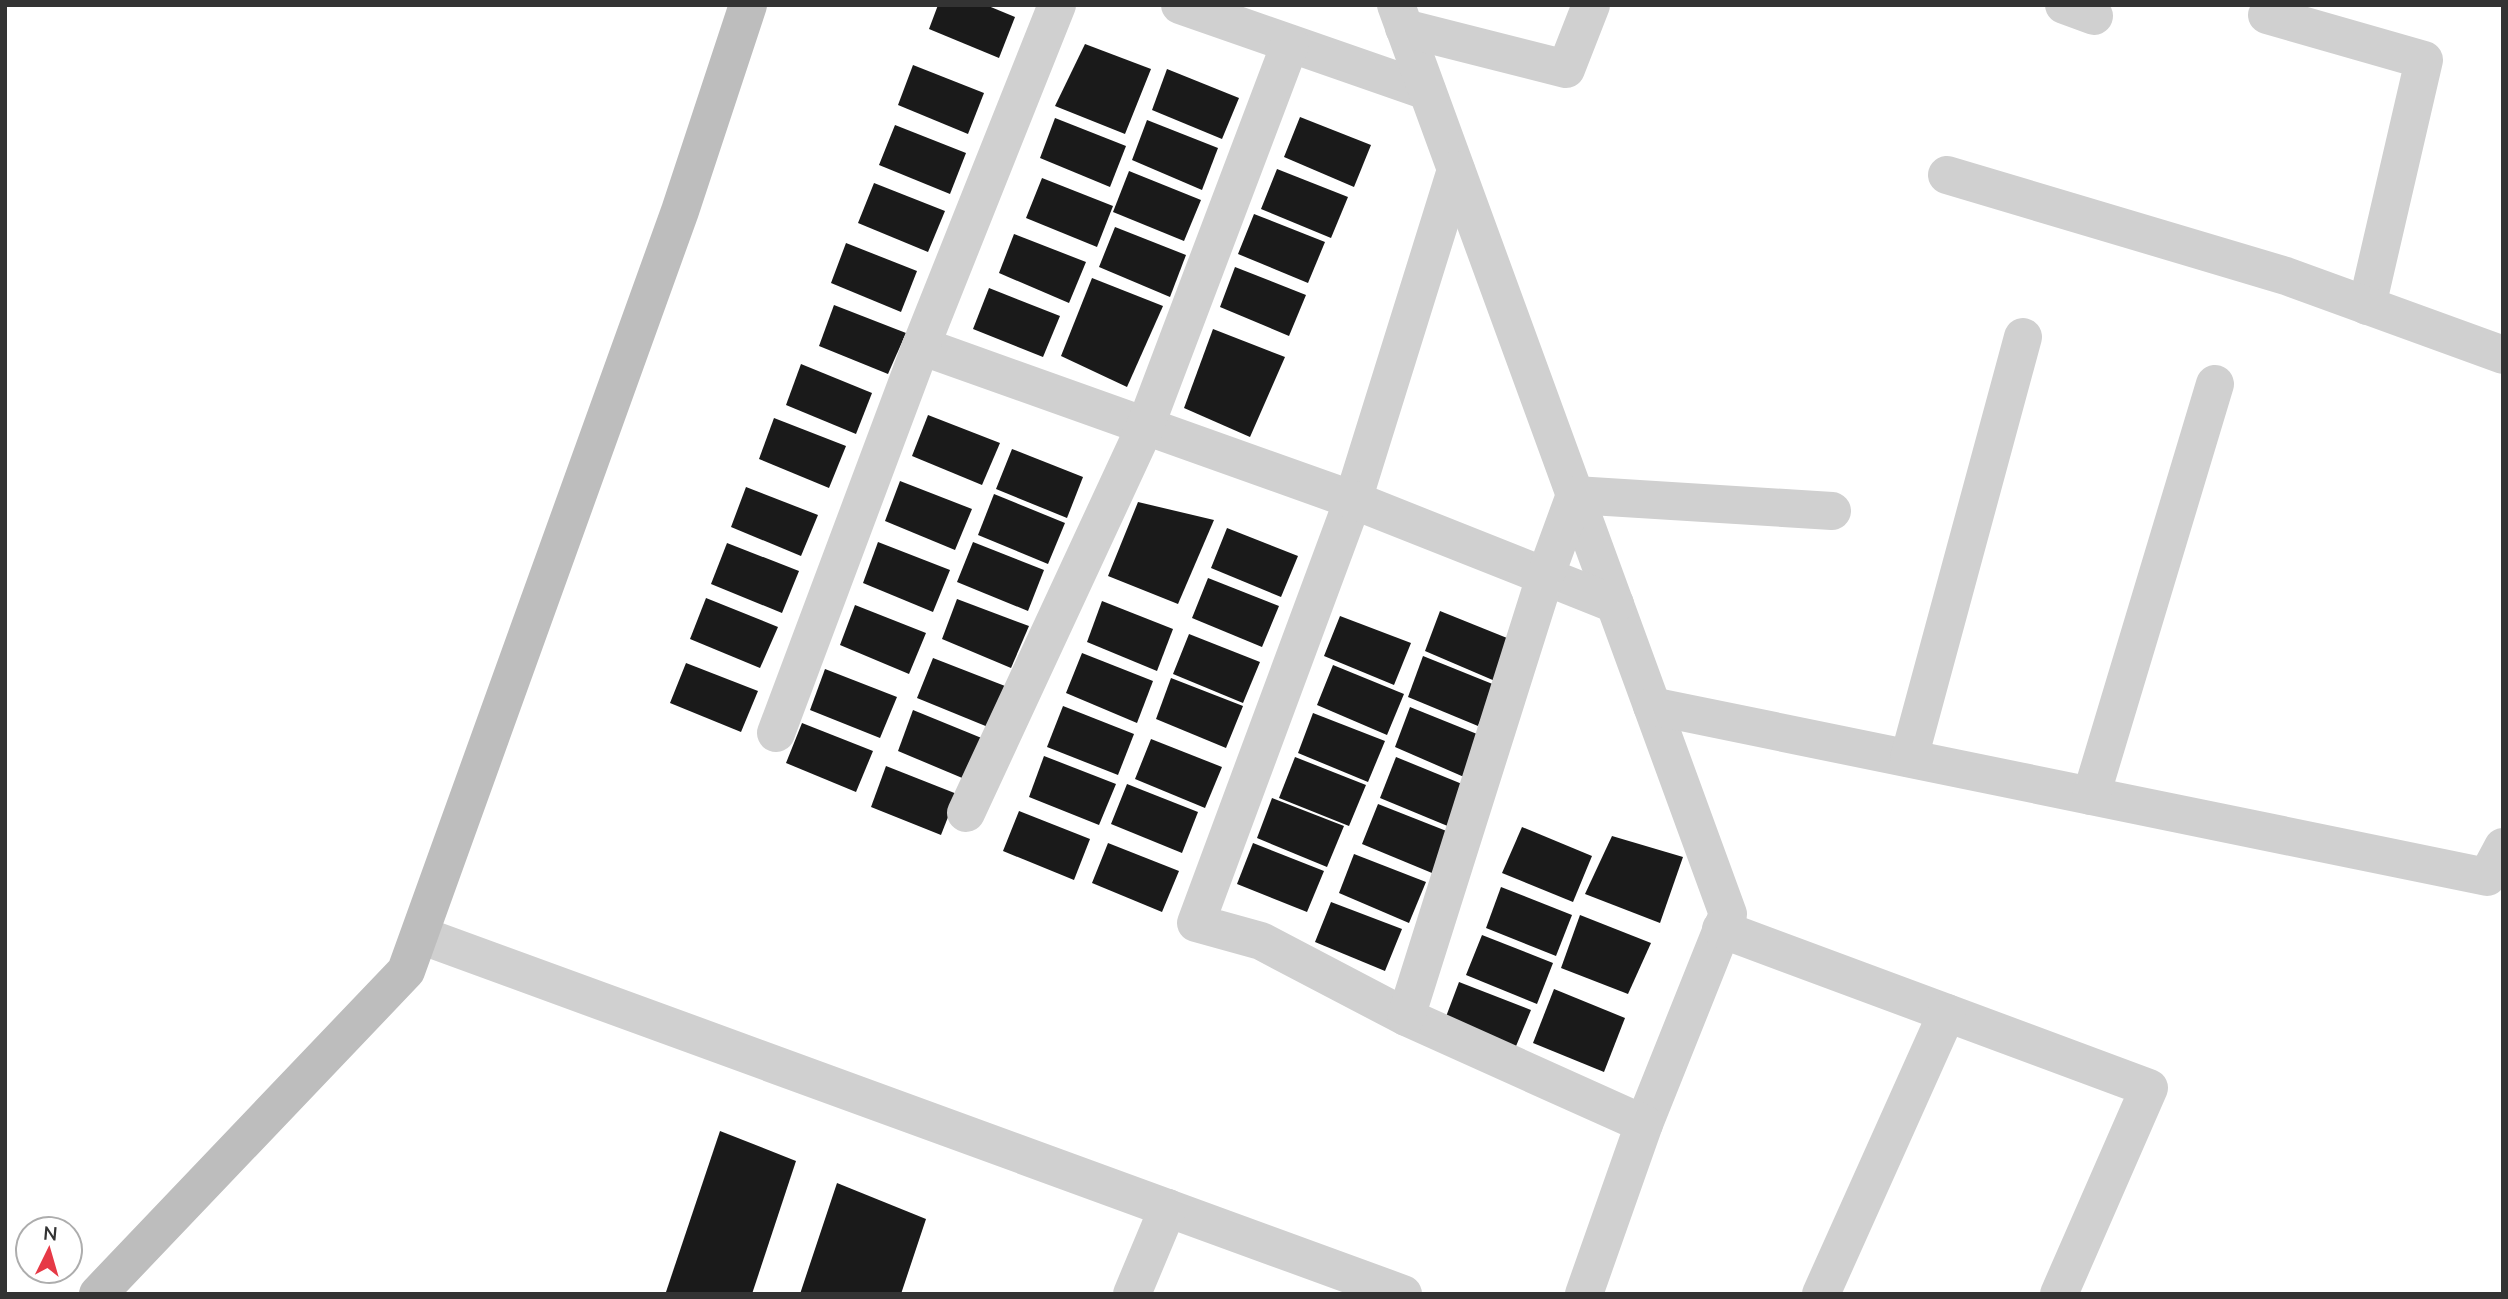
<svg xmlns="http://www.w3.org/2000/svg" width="2508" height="1299" viewBox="0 0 2508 1299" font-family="'Nunito Sans',sans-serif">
<rect width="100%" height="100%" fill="#fff"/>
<g fill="#1a1a1a">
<polygon points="938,5 986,5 1015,17 999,58 929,29"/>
<polygon points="1085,44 1151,69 1125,134 1055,106"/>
<polygon points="913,65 984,93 968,134 898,105"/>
<polygon points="1167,69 1239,98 1222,139 1152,110"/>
<polygon points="1300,117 1371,145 1354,187 1284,157"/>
<polygon points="1055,118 1126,146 1110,187 1040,158"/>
<polygon points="1147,120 1218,148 1202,190 1132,160"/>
<polygon points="895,125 966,153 950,194 879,165"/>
<polygon points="1277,169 1348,197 1331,238 1261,209"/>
<polygon points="1129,171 1201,200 1184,241 1113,212"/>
<polygon points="1042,178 1113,206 1097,247 1026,218"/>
<polygon points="874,183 945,211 928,252 858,223"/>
<polygon points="1254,214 1325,242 1308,283 1238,254"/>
<polygon points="1115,227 1186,255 1170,297 1099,267"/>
<polygon points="1014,234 1086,262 1069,303 999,273"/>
<polygon points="846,243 917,271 901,312 831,283"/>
<polygon points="1235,267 1306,295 1289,336 1220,307"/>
<polygon points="1092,278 1163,306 1127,387 1061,356"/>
<polygon points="989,288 1060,316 1043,357 973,329"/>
<polygon points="834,305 906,333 888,374 819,346"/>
<polygon points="1213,329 1285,357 1250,437 1184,408"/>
<polygon points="801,364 872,393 856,434 786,405"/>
<polygon points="928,415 1000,443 982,485 912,456"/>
<polygon points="774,418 846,446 829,488 759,459"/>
<polygon points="1012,449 1083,477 1067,518 996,489"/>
<polygon points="900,481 972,509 955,550 885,521"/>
<polygon points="746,487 818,515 801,556 731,527"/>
<polygon points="994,494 1065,523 1048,564 978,535"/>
<polygon points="1138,502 1214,520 1178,604 1108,576"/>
<polygon points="1227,528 1298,556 1281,597 1211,568"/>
<polygon points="878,542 950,570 933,612 863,583"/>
<polygon points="973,542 1044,570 1028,611 957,582"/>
<polygon points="727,543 799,571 782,613 711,584"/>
<polygon points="1208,578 1279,606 1262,647 1192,618"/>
<polygon points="706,598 778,627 760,668 690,639"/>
<polygon points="957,599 1029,626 1011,668 942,639"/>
<polygon points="1102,601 1173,629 1157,671 1087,642"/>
<polygon points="855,605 926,633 909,674 840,645"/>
<polygon points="1440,611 1512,640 1495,681 1425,651"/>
<polygon points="1340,616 1411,643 1394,685 1324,656"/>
<polygon points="1189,634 1260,662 1243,703 1173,674"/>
<polygon points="1082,653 1153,681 1137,723 1066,693"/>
<polygon points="1423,656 1495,685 1478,726 1408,697"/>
<polygon points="933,658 1005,686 988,727 917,698"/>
<polygon points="686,663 758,691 741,732 670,703"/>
<polygon points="1333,665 1404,694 1387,735 1317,705"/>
<polygon points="825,669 897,697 880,738 810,710"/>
<polygon points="1171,678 1243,706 1226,748 1156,719"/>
<polygon points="1063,706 1134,734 1118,775 1047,747"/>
<polygon points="1410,707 1482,736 1464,777 1395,747"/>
<polygon points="913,710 984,739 967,780 898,751"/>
<polygon points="1313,713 1385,741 1368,782 1298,753"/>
<polygon points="802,723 873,751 856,792 786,763"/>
<polygon points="1151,739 1222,767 1205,808 1135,779"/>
<polygon points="1044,756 1116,784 1099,825 1029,797"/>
<polygon points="1295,757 1366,785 1349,826 1279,798"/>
<polygon points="1396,757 1467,786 1450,827 1380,798"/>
<polygon points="886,766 957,794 941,835 871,807"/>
<polygon points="1127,784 1198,812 1182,853 1111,824"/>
<polygon points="1272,798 1344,826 1327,867 1257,838"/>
<polygon points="1378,804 1449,832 1432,873 1362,844"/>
<polygon points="1019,811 1090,839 1074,880 1003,851"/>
<polygon points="1522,827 1592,856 1573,902 1502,873"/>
<polygon points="1612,836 1683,857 1660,923 1585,894"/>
<polygon points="1108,843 1179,871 1162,912 1092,883"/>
<polygon points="1253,843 1324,871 1307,912 1237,884"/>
<polygon points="1354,854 1426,882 1409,923 1339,893"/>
<polygon points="1501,887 1572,915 1556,956 1486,928"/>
<polygon points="1331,902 1402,929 1385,971 1315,942"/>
<polygon points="1580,915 1651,943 1628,994 1561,968"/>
<polygon points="1482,935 1553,963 1537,1004 1466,975"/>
<polygon points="1459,982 1531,1010 1514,1051 1444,1022"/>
<polygon points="1554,989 1625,1018 1604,1072 1533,1043"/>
<polygon points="720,1131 796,1161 752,1294 669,1294 666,1292"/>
<polygon points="837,1183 926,1219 901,1294 800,1294"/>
</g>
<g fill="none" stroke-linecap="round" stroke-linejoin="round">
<g stroke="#d0d0d0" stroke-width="38">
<polyline points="1180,5 1427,91"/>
<polyline points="1396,5 1728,914 1644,1124"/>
<polyline points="2064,5 2094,16"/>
<polyline points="2267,15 2424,60 2367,306"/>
<polyline points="1404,28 1566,69 1591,5"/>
<polyline points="1456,170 1353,500 1196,923 1261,941 1406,1017 1644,1124 1584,1294"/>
<polyline points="1947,175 2286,276 2503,355"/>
<polyline points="921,346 1353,500 1615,604"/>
<polyline points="1652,706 2487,877 2503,847"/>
<polyline points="776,733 921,346 1057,5"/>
<polyline points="1909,758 2023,337"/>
<polyline points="2091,796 2215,384"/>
<polyline points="966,813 1145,427 1290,44"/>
<polyline points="1721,929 2149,1088 2059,1294"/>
<polyline points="420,935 1403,1294"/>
<polyline points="1406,1017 1545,577 1575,495 1832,511"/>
<polyline points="1132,1294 1168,1208"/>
<polyline points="1821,1294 1947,1013"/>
</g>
<polyline stroke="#bdbdbd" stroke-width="38" points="98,1294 406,971 680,211 748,5"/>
</g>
<rect width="2508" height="1299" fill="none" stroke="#333333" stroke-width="14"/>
<g transform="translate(49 1250) rotate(5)"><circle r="33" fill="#ffffff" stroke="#adadad" stroke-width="2"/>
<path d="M0-5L12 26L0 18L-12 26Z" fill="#e63946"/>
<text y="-10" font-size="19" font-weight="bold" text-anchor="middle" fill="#333333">N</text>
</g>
</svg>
